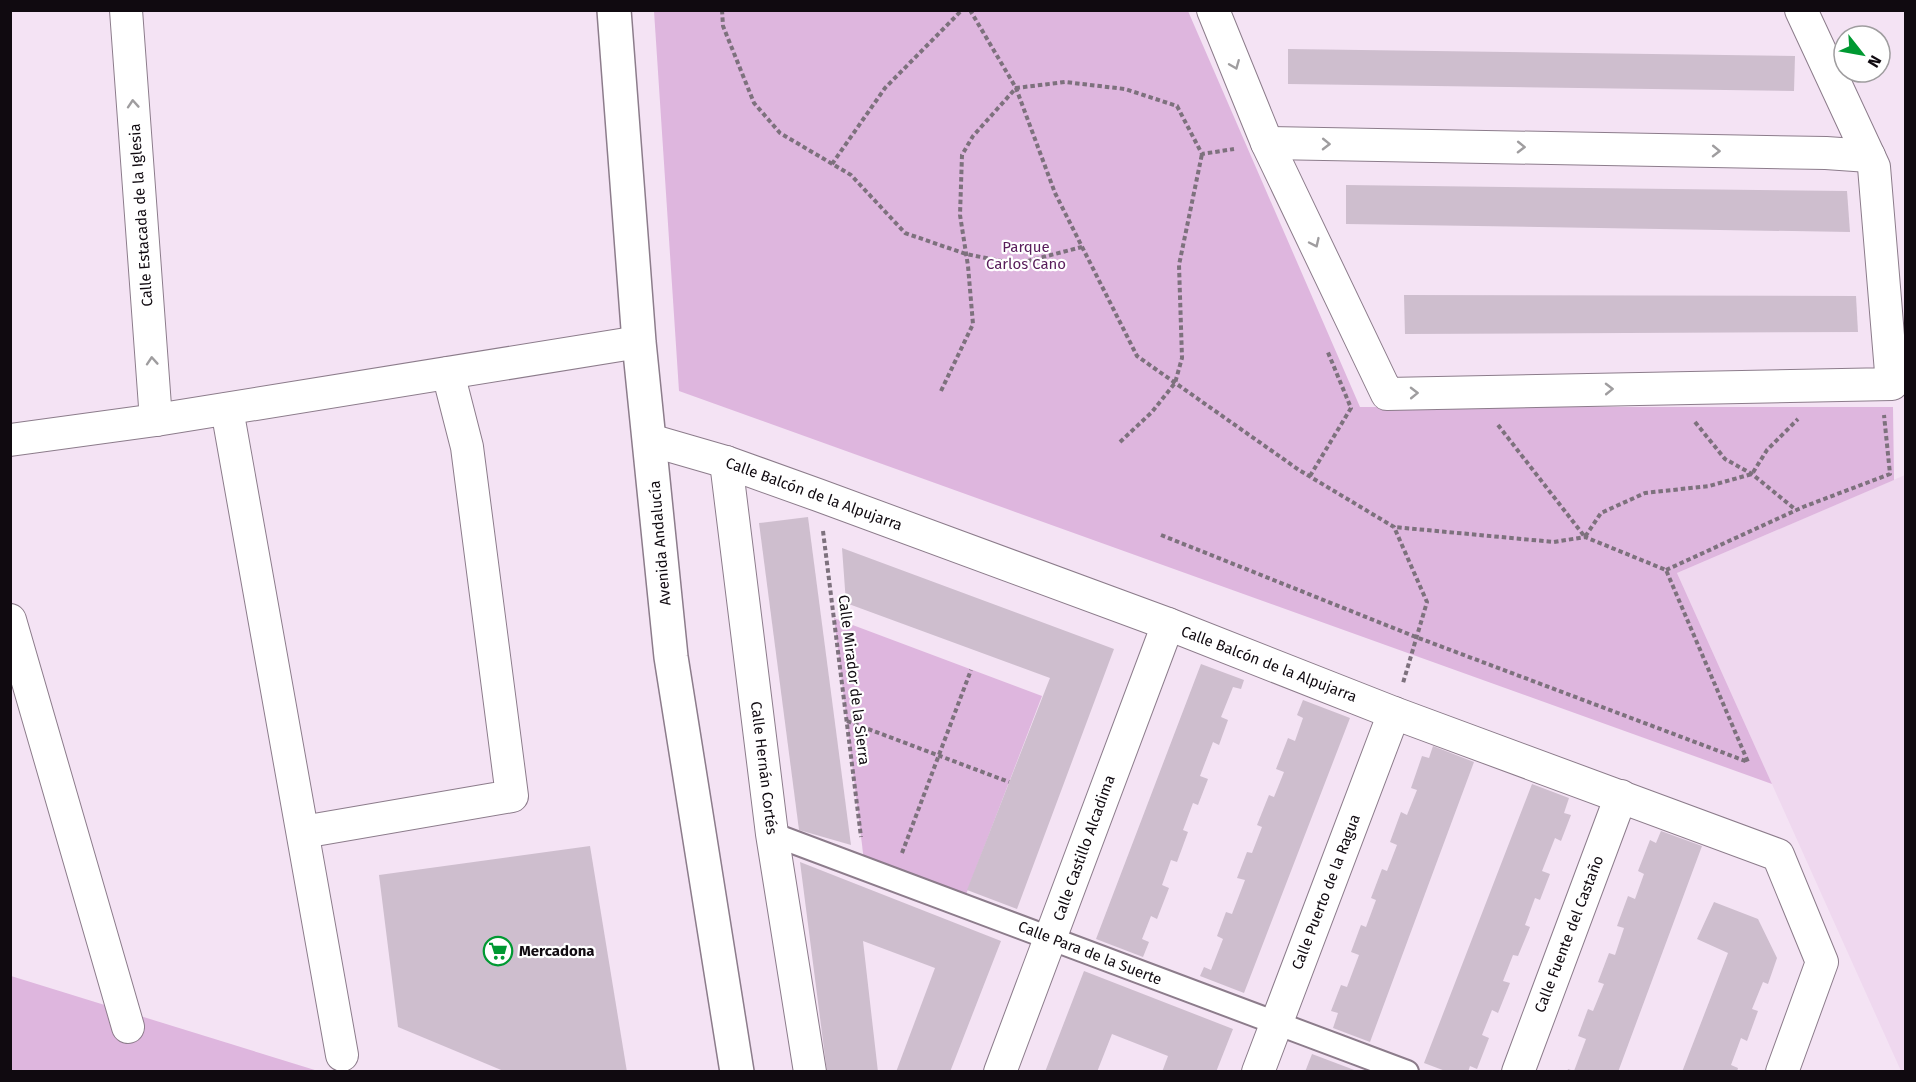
<svg xmlns="http://www.w3.org/2000/svg" width="1916" height="1082" viewBox="0 0 1916 1082" font-family="'Fira Sans',sans-serif">
<rect width="100%" height="100%" fill="#f4e3f4"/>
<polygon fill="#efd8ef" points="1905,475 1905,1071 1901,1071 1677,573"/>
<g fill="#deb6de">
<polygon points="654,11 1188,11 1360,407 1893,407 1894,480 1677,573 1772,784 679,391"/>
<polygon points="834,618 1042,696 962,905 865,869"/>
<polygon points="11,976 318,1071 11,1071"/>
</g>
<g fill="#cebece">
<polygon points="1288,49 1795,56 1794,91 1288,84"/>
<polygon points="1346,185 1847,191 1850,232 1346,224"/>
<polygon points="1404,295 1856,296 1858,332 1405,334"/>
<polygon points="808,517 851,845 799,830 759,523"/>
<polygon points="842,548 1114,649 1017,909 967,890 1050,678 846,603"/>
<polygon points="1201,664 1244,680 1241,689 1233,687 1221,717 1228,720 1219,745 1213,742 1200,776 1208,779 1198,805 1193,803 1183,830 1188,832 1177,862 1171,860 1162,885 1169,888 1157,919 1151,916 1142,939 1149,942 1143,957 1096,939"/>
<polygon points="1303,700 1350,718 1244,993 1200,976 1204,967 1211,970 1223,939 1217,936 1226,912 1232,914 1245,880 1237,878 1247,852 1252,853 1262,827 1257,825 1269,795 1274,797 1284,772 1276,769 1288,738 1295,741 1303,718 1297,715"/>
<polygon points="1433,746 1474,762 1370,1042 1333,1028 1338,1013 1331,1011 1341,985 1347,987 1359,955 1351,952 1361,925 1366,927 1376,900 1371,898 1382,869 1387,871 1397,845 1390,842 1401,812 1407,815 1417,790 1411,788 1422,756 1429,758"/>
<polygon points="1532,784 1569,798 1564,813 1571,815 1561,841 1555,838 1542,871 1550,874 1540,900 1535,898 1525,925 1530,927 1518,956 1513,955 1503,981 1510,983 1498,1013 1492,1010 1482,1035 1489,1038 1477,1069 1470,1066 1468,1072 1448,1072 1424,1063"/>
<polygon points="1661,831 1702,846 1618,1072 1567,1072 1568,1069 1574,1071 1586,1039 1578,1036 1588,1009 1593,1011 1604,984 1598,982 1609,953 1615,955 1624,928 1617,926 1628,896 1635,899 1644,874 1638,871 1650,840 1656,843"/>
<polygon points="590,846 627,1072 506,1072 398,1027 379,875"/>
<polygon points="800,862 1001,941 950,1072 896,1072 935,968 863,941 878,1072 827,1072"/>
<polygon points="1714,902 1758,919 1777,958 1768,984 1763,982 1752,1009 1758,1011 1747,1041 1741,1038 1731,1065 1738,1068 1737,1072 1682,1072 1728,953 1697,939"/>
<polygon points="1084,971 1233,1029 1216,1072 1162,1072 1168,1056 1112,1034 1097,1072 1045,1072"/>
<polygon points="1312,1054 1357,1071 1357,1072 1305,1072"/>
</g>
<g fill="none" stroke-linecap="round" stroke-linejoin="round">
<g stroke="#8c7c8b" stroke-width="26">
<polyline id="pedestrian" points="772,834 1407,1072"/>
</g>
<g stroke="#8c7c8b" stroke-width="34">
<g id="minor">
<polyline points="126,10 156,420"/>
<polyline points="1213,10 1267,143 1387,394 1892,384 1874,167 1801,10"/>
<polyline points="1267,143 1826,153 1869,156"/>
<polyline points="227,409 342,1055"/>
<polyline points="10,440 156,420 639,342"/>
<polyline points="650,440 726,462 818,495 1168,624 1394,713 1778,855 1822,962 1782,1072"/>
<polyline points="726,462 772,834 810,1072"/>
<polyline points="10,620 128,1027"/>
<polyline points="303,832 512,796 467,447 448,373"/>
<polyline points="1000,1072 1168,624"/>
<polyline points="1258,1072 1394,713"/>
<polyline points="1518,1072 1621,796"/>
</g>
</g>
<g stroke="#8c7c8b" stroke-width="36">
<polyline id="secondary" points="614,10 639,342 671,657 737,1072"/>
</g>
<g stroke="#7d717d" stroke-width="4" stroke-dasharray="4.5 3" stroke-linecap="butt">
<polyline points="722,10 723,26 754,103 780,133 851,175 905,233 966,254 1016,264 1082,247"/>
<polyline points="970,10 1016,88 1055,193 1137,356 1299,470 1394,527 1427,602 1403,683"/>
<polyline points="832,164 885,88 962,10"/>
<polyline points="941,391 973,324 968,266 960,215 962,155 973,136 1016,88 1065,82 1125,89 1177,106 1202,154 1234,149"/>
<polyline points="1695,422 1725,459 1752,474 1796,510"/>
<polyline points="1498,425 1585,537 1601,513 1645,493 1709,486 1752,474 1767,450 1798,419"/>
<polyline points="1120,442 1152,412 1175,383 1182,358 1179,265 1202,154"/>
<polyline points="1310,476 1351,408 1327,350"/>
<polyline points="823,531 861,837"/>
<polyline points="1161,535 1416,637 1748,762 1666,570 1585,537 1554,542 1394,527"/>
<polyline points="1666,570 1803,507 1890,474 1884,415"/>
<polyline points="847,721 1009,782"/>
<polyline points="902,853 971,670"/>
</g>
<use href="#pedestrian" stroke="#fff" stroke-width="22"/>
<use href="#minor" stroke="#fff" stroke-width="32"/>
<use href="#secondary" stroke="#fff" stroke-width="33"/>
</g>
<defs><path id="oneway-chevron" d="M-2-3.5L2.5 0L-2 3.5" fill="none" stroke-width="1.6" stroke-linecap="round" stroke-linejoin="round" transform="scale(1.5)"/></defs>
<g stroke="#9f9d9f">
<use href="#oneway-chevron" transform="translate(1235 65) rotate(68)"/>
<use href="#oneway-chevron" transform="translate(133 104) rotate(-94)"/>
<use href="#oneway-chevron" transform="translate(1326 144) rotate(1)"/>
<use href="#oneway-chevron" transform="translate(1521 147) rotate(1)"/>
<use href="#oneway-chevron" transform="translate(1716 151) rotate(1)"/>
<use href="#oneway-chevron" transform="translate(1315 243) rotate(65)"/>
<use href="#oneway-chevron" transform="translate(152 361) rotate(-94)"/>
<use href="#oneway-chevron" transform="translate(1609 389) rotate(-1)"/>
<use href="#oneway-chevron" transform="translate(1414 393) rotate(-1)"/>
</g>
<defs>
<g id="supermarket-ring" transform="scale(1.5)"><circle r="9.5" fill="#fff" stroke="#009932" stroke-width="1.5"/><path d="M-6-5.5h2.5l.6 2H6L4.5 2H-2.5L-4.4-4H-6ZM-1.5 3.2a1.3 1.3 0 1 0 .1 0ZM3 3.2a1.3 1.3 0 1 0 .1 0Z" fill="#009932"/></g>
</defs>
<g fill-rule="evenodd">
<use href="#supermarket-ring" x="498" y="951"/>
</g>
<g text-anchor="middle" dominant-baseline="central" stroke-width="4.5" stroke-linejoin="round" paint-order="stroke">
<g font-size="15" fill="#100a10" stroke="#fff">
<text transform="translate(141 215) rotate(-94)">Calle Estacada de la Iglesia</text>
<text transform="translate(814 494) rotate(20)">Calle Balcón de la Alpujarra</text>
<text transform="translate(660 543) rotate(-95)">Avenida Andalucía</text>
<text transform="translate(1269 664) rotate(21)">Calle Balcón de la Alpujarra</text>
<text transform="translate(854 680) rotate(83)">Calle Mirador de la Sierra</text>
<text transform="translate(764 768) rotate(83)">Calle Hernán Cortés</text>
<text transform="translate(1084 848) rotate(-70)">Calle Castillo Alcadima</text>
<text transform="translate(1326 892) rotate(-69)">Calle Puerto de la Ragua</text>
<text transform="translate(1569 934) rotate(-69)">Calle Fuente del Castaño</text>
<text transform="translate(1090 953) rotate(21)">Calle Para de la Suerte</text>
</g>
<g font-size="15" fill="#581c5a" stroke="#fff">
<text x="1026" y="247">Parque<tspan x="1026" dy="17">Carlos Cano</tspan></text>
</g>
<g font-size="15" font-weight="bold" fill="#100a10" stroke="#fff" text-anchor="start">
<text x="519" y="951">Mercadona</text>
</g>
</g>
<rect width="1916" height="1082" fill="none" stroke="#100a10" stroke-width="24"/>
<g transform="translate(1862 54) rotate(121)"><circle r="28" fill="#ffffff" stroke="#9f9d9f" stroke-width="1.5"/>
<path d="M0-4.5L10 22L0 15L-10 22Z" fill="#009932"/>
<text y="-9" font-size="16" font-weight="bold" text-anchor="middle" fill="#100a10">N</text>
</g>
</svg>
